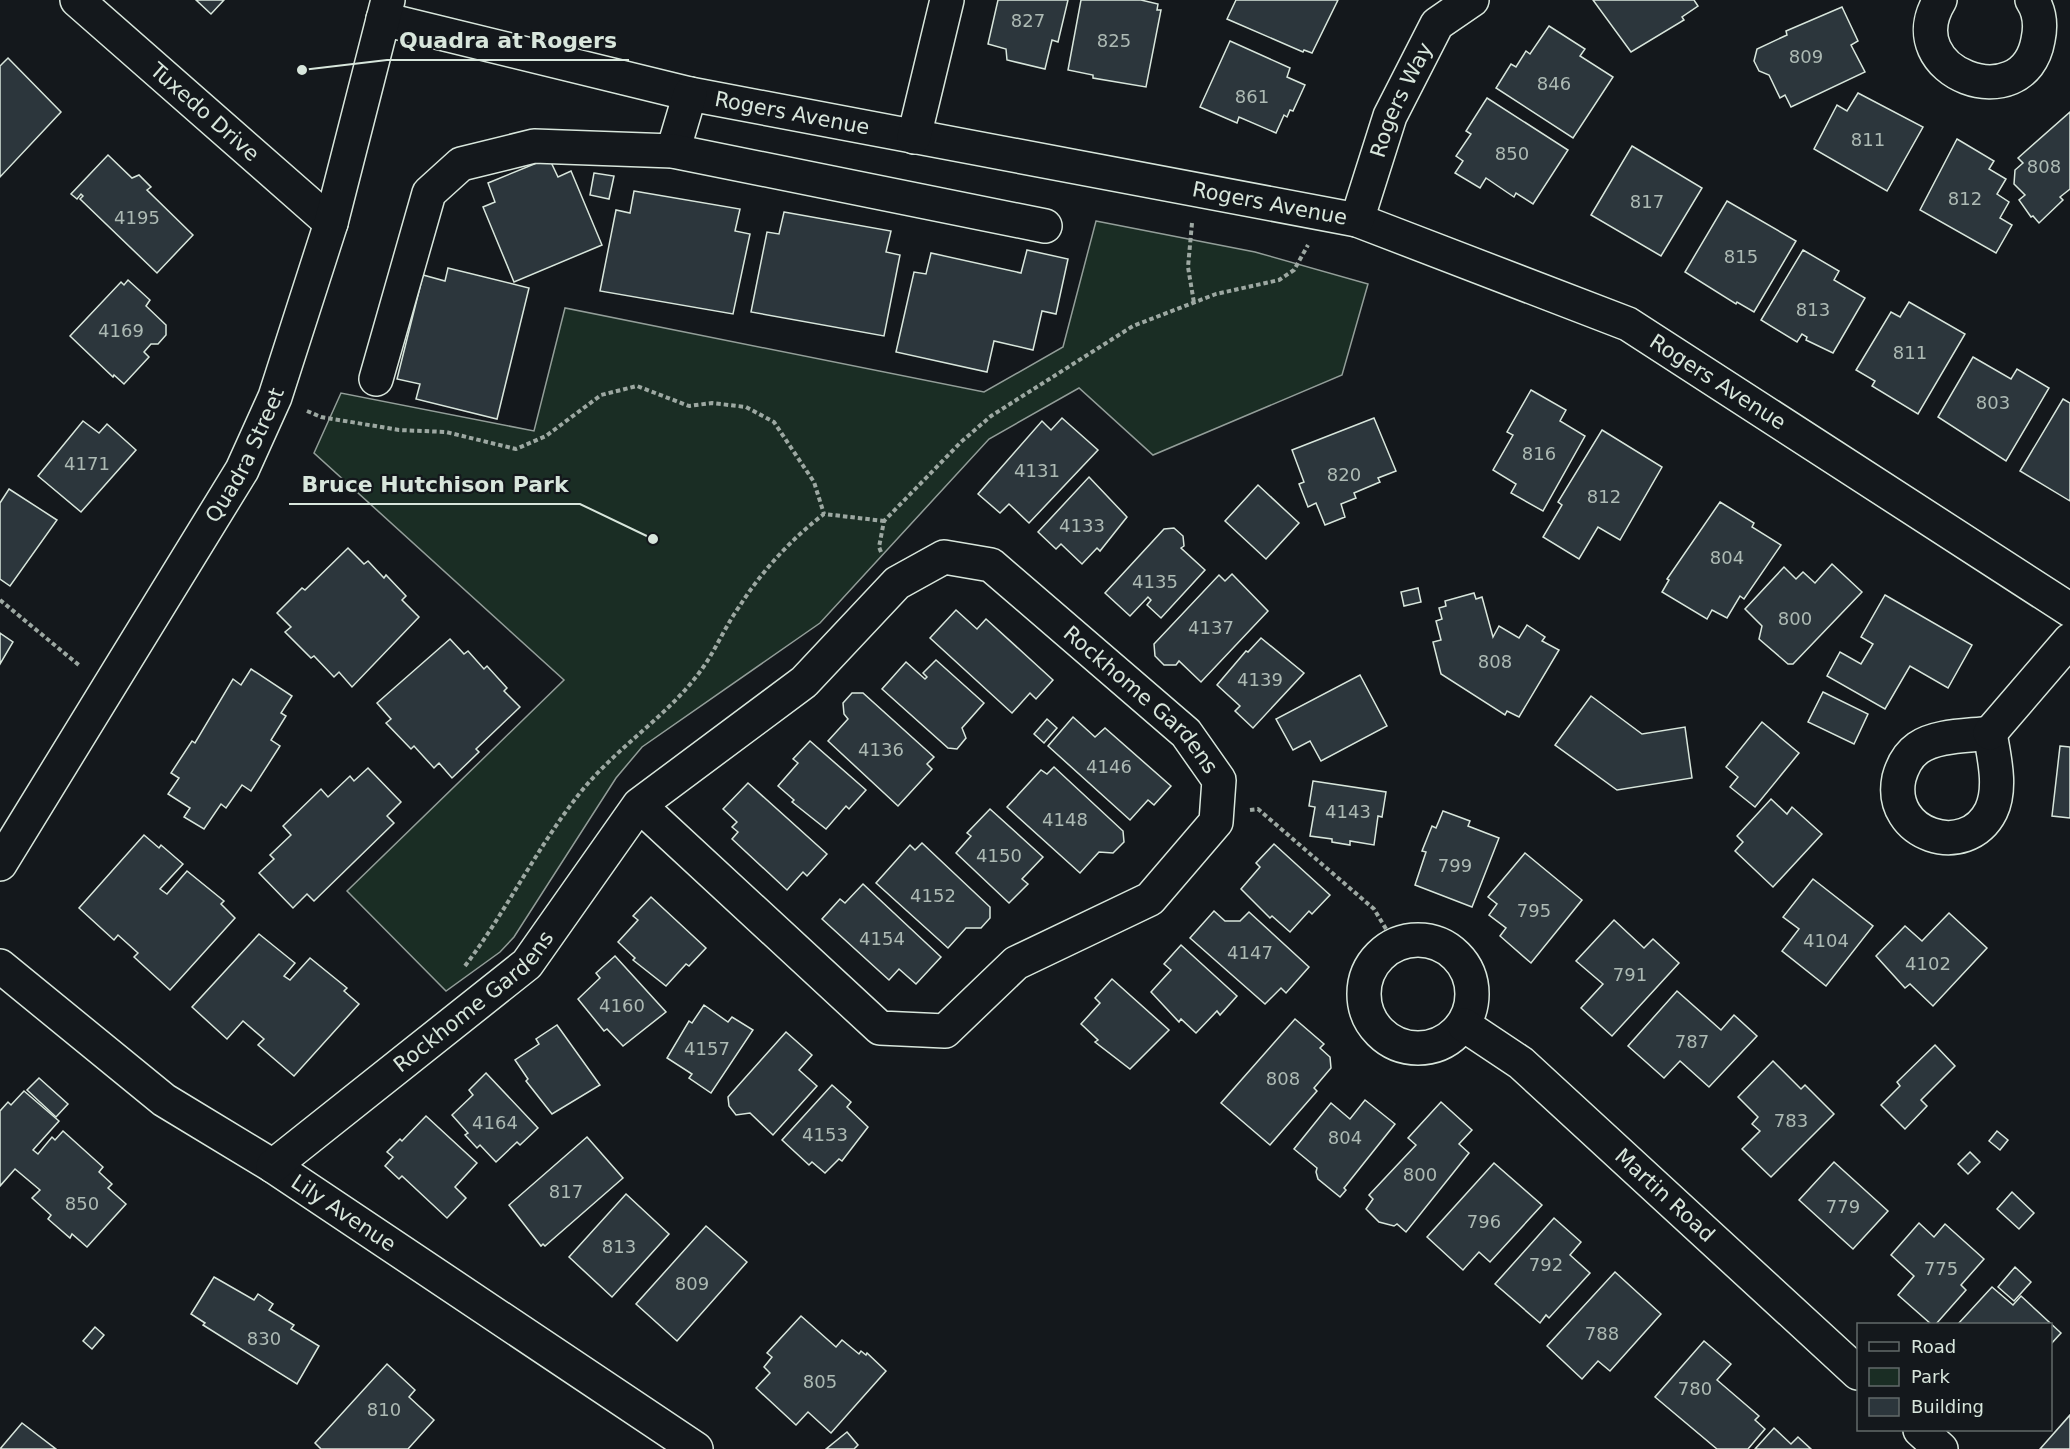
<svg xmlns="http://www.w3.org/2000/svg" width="2070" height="1449" viewBox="0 0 2070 1449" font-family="'DejaVu Sans',sans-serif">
<rect width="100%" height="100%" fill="#14181c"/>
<polygon fill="#1a2d24" stroke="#939e99" stroke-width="1.5" points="1096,221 1255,252 1368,284 1342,375 1153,455 1079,388 989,439 820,623 642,747 616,778 514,937 500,952 446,991 347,891 564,680 314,453 341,393 534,431 565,308 984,392 1063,347"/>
<g fill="#2c363c" stroke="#d8e6dc" stroke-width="1.5">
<polygon points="196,0 224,0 211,14"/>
<polygon points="998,0 1068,0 1058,42 1052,40 1045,69 1007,60 1006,49 988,44"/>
<polygon points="1081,0 1141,0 1158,4 1157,10 1161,10 1146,87 1093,78 1093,75 1068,70"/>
<polygon points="1236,0 1338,0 1312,53 1304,50 1303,52 1227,19"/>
<polygon points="1593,0 1694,0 1698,6 1682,17 1684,20 1631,52"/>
<polygon points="1842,7 1858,41 1851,45 1865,72 1791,107 1785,95 1780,98 1769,75 1759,71 1754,61 1757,49 1787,35 1786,31"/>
<polygon points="1549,26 1585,49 1580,56 1613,77 1573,138 1496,88 1511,64 1516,67 1526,51 1530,54"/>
<polygon points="1230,41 1290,68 1287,77 1305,85 1293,111 1290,110 1287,117 1284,115 1276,133 1239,117 1237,123 1200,107"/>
<polygon points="8,58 61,112 0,177 0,66"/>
<polygon points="1858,93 1923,127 1887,191 1814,149 1837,105 1847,111"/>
<polygon points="1487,98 1568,150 1533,204 1516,193 1514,197 1486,178 1480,188 1455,173 1463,161 1456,156 1471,134 1466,131"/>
<polygon points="2070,112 2070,189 2060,197 2063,200 2039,223 2033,216 2031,217 2019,200 2025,195 2014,184 2015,170 2023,163 2018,158"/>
<polygon points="1957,139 1994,161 1989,169 2006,179 1997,194 2009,202 2000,218 2012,225 1996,253 1920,210"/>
<polygon points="1632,146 1702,188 1661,256 1591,215"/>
<polygon points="108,155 132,178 139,175 151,187 147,190 193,235 157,273 80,199 83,196 81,194 77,199 71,194"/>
<polygon points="549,158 558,177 571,171 602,245 514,282 483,207 495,202 488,183"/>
<polygon points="594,173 614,176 609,199 590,195"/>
<polygon points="634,191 740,209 735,231 750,234 733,314 600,291 616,210 630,213"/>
<polygon points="1727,201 1796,241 1754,312 1737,302 1736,304 1685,272"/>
<polygon points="784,212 891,231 886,252 900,255 884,336 751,312 767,232 779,234"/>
<polygon points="1027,250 1068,259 1056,314 1042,311 1033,350 994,341 987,372 896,352 914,272 926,274 931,253 1021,273"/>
<polygon points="1803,250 1839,271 1834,280 1865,298 1833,353 1806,340 1807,337 1802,334 1797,342 1761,320"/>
<polygon points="448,268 529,288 497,419 416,399 420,384 397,379 423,275 445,281"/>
<polygon points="128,280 150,300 146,306 166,325 166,335 158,344 151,344 144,352 149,357 124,384 114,375 113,377 70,336 121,282 124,285"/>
<polygon points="1909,302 1965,334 1918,414 1872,386 1875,381 1856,370 1891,312 1900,317"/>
<polygon points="1973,357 2011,379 2017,369 2049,388 2006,461 1938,417"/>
<polygon points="1531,390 1566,410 1560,421 1585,436 1543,511 1511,493 1516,484 1493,470 1513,435 1507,432"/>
<polygon points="2063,399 2070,403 2070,501 2020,471"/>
<polygon points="1062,418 1098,450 1029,523 1009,504 1000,513 978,494 1042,421 1051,430"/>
<polygon points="1374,418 1396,471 1378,478 1380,482 1354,493 1356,498 1341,504 1345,517 1325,525 1316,503 1308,507 1299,484 1304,482 1292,450"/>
<polygon points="83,421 99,433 107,424 136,450 81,512 38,476"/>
<polygon points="1602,430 1662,467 1620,540 1598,527 1579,559 1543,537 1562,505 1558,502"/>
<polygon points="1089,477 1127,517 1100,551 1097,548 1082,564 1061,544 1056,549 1038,532"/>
<polygon points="1258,485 1299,523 1266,559 1225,521"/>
<polygon points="9,489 57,520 10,586 0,579 0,503"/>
<polygon points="1720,502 1754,523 1752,527 1781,545 1744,599 1740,596 1727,618 1712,610 1707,619 1662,592 1669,580 1667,579"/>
<polygon points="1174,528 1183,536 1184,546 1181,548 1205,570 1161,618 1147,605 1151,600 1148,597 1130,616 1105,593 1164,529"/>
<polygon points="348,548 364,564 368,561 384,578 386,575 406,596 402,600 419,617 352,687 339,672 334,677 314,656 311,658 285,632 291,627 277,613 302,588 305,590"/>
<polygon points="1832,564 1862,592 1793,664 1788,664 1759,639 1762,626 1745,609 1784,567 1796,579 1803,572 1815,583"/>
<polygon points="1232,574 1268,611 1201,682 1179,661 1176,665 1164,665 1155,656 1154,644 1219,575 1225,581"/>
<polygon points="1418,588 1421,602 1404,606 1401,592"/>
<polygon points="1474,593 1476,599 1482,597 1493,637 1499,626 1519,638 1527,625 1545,637 1542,641 1559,650 1519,717 1507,711 1505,715 1441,674 1433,642 1441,640 1436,621 1442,619 1439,608 1446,606 1445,601"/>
<polygon points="1885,595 1972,645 1948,688 1910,666 1885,709 1827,676 1840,652 1861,664 1873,644 1861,637"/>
<polygon points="956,610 977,629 986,619 1053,680 1036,699 1030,693 1012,713 930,638"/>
<polygon points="0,633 13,642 0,664"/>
<polygon points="1261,638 1304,673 1253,728 1235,711 1240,706 1217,685 1246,651 1248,652"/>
<polygon points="450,639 464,654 468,651 484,669 487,666 507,688 504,691 520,707 476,749 479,752 452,778 439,763 434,768 414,746 411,749 386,723 391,719 377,703"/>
<polygon points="936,660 984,703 962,728 966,738 957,749 948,748 882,689 906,662 925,679 927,677 923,673"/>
<polygon points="251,669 292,696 281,713 286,716 271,740 280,746 251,791 242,785 226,808 221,804 204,829 184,817 190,808 168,794 179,778 171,773 192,741 195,743 233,679 241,685"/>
<polygon points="1360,675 1387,726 1321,761 1310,741 1293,750 1276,719"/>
<polygon points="1823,692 1868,714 1854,744 1808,722"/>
<polygon points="852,693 863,693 934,757 927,764 932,769 898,806 828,741 848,719 844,714 843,703"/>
<polygon points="1591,696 1642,734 1685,727 1692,778 1617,790 1555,745"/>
<polygon points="1073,717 1095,737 1105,728 1171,786 1154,805 1148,800 1130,820 1048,746"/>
<polygon points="1047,719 1057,728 1044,743 1034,734"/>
<polygon points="1762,722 1799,753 1755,807 1730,787 1738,777 1726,767"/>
<polygon points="810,741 866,790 849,809 846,806 826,829 792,802 794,800 778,786 798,763 793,759"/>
<polygon points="2060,746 2070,747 2070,818 2052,816"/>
<polygon points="1054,767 1123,831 1124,842 1113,853 1099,852 1080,873 1007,807 1041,770 1047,774"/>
<polygon points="368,768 401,802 387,816 394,823 314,901 307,894 293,908 259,873 274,859 270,855 291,835 283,826 321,789 328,797 350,776 354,781"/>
<polygon points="1313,781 1386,792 1382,817 1378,816 1374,845 1350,841 1350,845 1332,842 1332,839 1310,836 1315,807 1309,806"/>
<polygon points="748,783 827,854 807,876 803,872 787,890 732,839 738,832 732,827 737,822 723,809"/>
<polygon points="1771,799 1787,814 1792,807 1822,834 1773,887 1735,851 1743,842 1737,836"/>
<polygon points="990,809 1043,857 1022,879 1028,884 1009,903 956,853 971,836 967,833"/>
<polygon points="1443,811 1470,821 1468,826 1499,838 1472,907 1415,885 1426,852 1422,851 1432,826 1436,828"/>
<polygon points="144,835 159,848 161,845 183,864 160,889 167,894 187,871 224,901 221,904 235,918 170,990 134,957 138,953 118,935 114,940 79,908"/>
<polygon points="922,843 990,907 990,918 981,928 966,928 948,948 876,883 910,845 915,850"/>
<polygon points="1274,844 1330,895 1312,914 1309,911 1290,932 1272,916 1270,918 1241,889 1260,867 1256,863"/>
<polygon points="1525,853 1582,900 1531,963 1500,936 1506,928 1489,915 1497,904 1488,897"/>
<polygon points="1813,879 1873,926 1826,986 1782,951 1799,929 1783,917"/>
<polygon points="863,884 941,957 916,984 899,969 889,980 822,919 840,899 845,903"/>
<polygon points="651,897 706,948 689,966 686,964 666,986 633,960 635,958 618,942 638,920 633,916"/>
<polygon points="1214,911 1225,921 1240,921 1249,912 1309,967 1286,993 1281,988 1265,1004 1190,938"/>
<polygon points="1949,913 1987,948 1933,1006 1910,984 1905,988 1876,956 1905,926 1922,941"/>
<polygon points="1614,920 1644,948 1653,939 1679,963 1612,1036 1581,1008 1603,984 1576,961"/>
<polygon points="259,934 295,963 284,976 290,980 310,958 347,988 344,991 359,1004 294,1076 258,1045 264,1039 243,1021 227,1039 192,1007"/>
<polygon points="1181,945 1237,996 1220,1015 1217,1011 1196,1033 1181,1019 1179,1022 1151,992 1171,970 1164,964"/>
<polygon points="615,956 666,1012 623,1046 607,1029 604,1031 578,999 600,978 596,973"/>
<polygon points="1112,979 1169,1030 1130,1069 1095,1042 1098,1040 1081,1024 1100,1003 1095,998"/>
<polygon points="1677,991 1721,1030 1734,1015 1757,1036 1709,1087 1680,1061 1664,1078 1628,1046"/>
<polygon points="704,1005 728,1022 732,1017 753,1030 711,1093 689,1078 692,1074 667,1058 689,1021 692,1023"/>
<polygon points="1295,1019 1324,1044 1320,1048 1330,1057 1331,1068 1314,1088 1317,1091 1270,1145 1221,1103"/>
<polygon points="557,1025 600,1085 552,1114 526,1081 528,1079 515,1060 539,1044 536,1039"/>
<polygon points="786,1032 812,1055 799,1070 817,1086 773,1135 750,1113 736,1115 729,1106 728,1097"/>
<polygon points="1935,1045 1955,1066 1921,1100 1927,1106 1905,1129 1881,1105 1900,1086 1897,1082"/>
<polygon points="1773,1061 1801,1089 1805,1085 1834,1114 1771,1177 1742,1149 1760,1131 1752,1124 1758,1117 1738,1097"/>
<polygon points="486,1073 538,1128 520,1145 517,1142 496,1162 480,1145 477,1148 465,1135 468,1133 452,1115 473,1095 469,1090"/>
<polygon points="39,1078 68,1104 56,1117 27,1090"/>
<polygon points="832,1085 851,1102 847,1107 868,1127 842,1161 839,1159 825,1173 812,1162 809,1165 782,1140"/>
<polygon points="24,1091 59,1121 33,1150 38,1154 52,1137 55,1140 63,1131 103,1167 99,1172 112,1184 108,1188 126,1204 87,1247 72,1234 70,1238 48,1219 51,1215 32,1198 40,1190 15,1169 0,1186 0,1111 8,1102 11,1105"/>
<polygon points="1365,1100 1395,1124 1344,1188 1346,1190 1340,1197 1318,1179 1316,1172 1317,1168 1294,1149 1331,1103 1350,1119"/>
<polygon points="1441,1102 1472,1130 1459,1144 1469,1153 1406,1232 1397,1224 1394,1226 1379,1222 1366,1209 1373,1199 1369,1195 1416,1145 1408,1138"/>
<polygon points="426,1116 477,1163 455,1187 466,1198 447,1218 402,1176 399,1179 385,1166 393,1157 387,1152 400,1139 402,1141"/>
<polygon points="1997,1131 2008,1140 2000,1150 1989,1141"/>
<polygon points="587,1137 623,1178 545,1246 543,1244 541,1246 509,1205"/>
<polygon points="1970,1152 1980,1162 1968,1174 1958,1164"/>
<polygon points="1834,1162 1888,1211 1853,1249 1799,1200"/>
<polygon points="1494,1163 1542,1205 1490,1262 1479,1252 1463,1270 1427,1237"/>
<polygon points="2012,1192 2034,1213 2019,1229 1997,1209"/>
<polygon points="626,1194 669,1234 612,1297 569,1257"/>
<polygon points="1554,1218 1581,1242 1570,1255 1590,1273 1549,1318 1546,1315 1540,1323 1495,1284"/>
<polygon points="1919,1223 1934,1237 1945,1224 1984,1259 1961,1285 1966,1290 1936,1324 1931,1324 1898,1295 1914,1276 1891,1255"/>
<polygon points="706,1226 747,1262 677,1341 636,1304"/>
<polygon points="2015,1267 2031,1282 2014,1301 1998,1287"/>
<polygon points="1615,1272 1661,1314 1610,1371 1598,1361 1582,1379 1547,1346"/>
<polygon points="214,1277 254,1300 258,1294 273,1304 269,1310 294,1325 291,1329 319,1346 297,1384 203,1325 205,1323 191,1314"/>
<polygon points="1992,1287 2013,1305 2021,1296 2061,1333 2050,1345 2050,1324 1958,1324"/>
<polygon points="801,1316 836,1347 842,1340 859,1354 861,1351 866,1355 867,1353 886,1371 831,1433 808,1412 796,1425 756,1388 770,1373 764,1367 772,1357 767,1353"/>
<polygon points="95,1327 104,1335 92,1349 83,1341"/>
<polygon points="1704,1341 1731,1364 1717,1380 1759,1416 1755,1420 1765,1429 1748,1449 1717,1449 1655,1397"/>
<polygon points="387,1364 415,1390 409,1397 434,1420 408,1449 321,1449 315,1443"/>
<polygon points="2070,1415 2070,1449 2040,1449"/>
<polygon points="22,1423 56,1449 0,1449"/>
<polygon points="1774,1428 1791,1444 1798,1437 1811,1449 1755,1449"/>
<polygon points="847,1432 858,1445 854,1449 826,1449"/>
</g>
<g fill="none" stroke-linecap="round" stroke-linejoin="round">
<g stroke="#d8e6dc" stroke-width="36">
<g id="minor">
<path id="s1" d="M77,0L331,223"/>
<path d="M1940,0C1895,73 2024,120 2038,40C2041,26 2040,12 2032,0"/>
<path id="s2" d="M383,19L690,94L1357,220L1628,324L2070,610"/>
<polyline points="914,137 947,0"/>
<polyline points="673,151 690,94"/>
<path id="s3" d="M1357,220L1390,116L1437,24L1472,0"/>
<polyline points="376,379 429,193 461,164 534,146 673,151 1045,226"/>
<path d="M1990,733C1994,757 2002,788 1991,811C1966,861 1887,835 1899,778C1902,767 1908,755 1918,748C1936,735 1969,736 1990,733Z"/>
<polyline points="1990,733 2070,640"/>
<circle cx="1418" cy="994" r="54"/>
<path id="s4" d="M0,966L164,1100L273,1166L696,1449"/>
<path id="s5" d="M1464,1025L1521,1063L1858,1373"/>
<path id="s6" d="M273,1166L527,964L639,805L804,682L897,583L944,557L991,565L1186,733L1219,780L1216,822L1150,899L1016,963L945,1031L880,1028L639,805"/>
<polyline points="1920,1430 1941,1449"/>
</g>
</g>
<g stroke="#d8e6dc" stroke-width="36">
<g id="major">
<path id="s7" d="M0,864L242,470L275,397L331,223L388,0"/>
</g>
</g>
<g stroke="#9da8a2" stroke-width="4" stroke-dasharray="4.5 3" stroke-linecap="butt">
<polyline points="1192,223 1188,267 1194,303"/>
<polyline points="307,411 321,417 399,430 446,432 516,449 546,436 601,395 637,386 689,406 712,403 746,407 774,422 814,482 824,514"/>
<polyline points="881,552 879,547 884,521 961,442 991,416 1133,326 1216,294 1279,280 1294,270 1308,245"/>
<polyline points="0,600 80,666"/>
<polyline points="1250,810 1258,809 1374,909 1395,944"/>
<path d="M465,966C508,909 539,843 584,788C619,746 667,716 699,673C715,652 724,628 739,607C761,572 792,538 824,514L884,521"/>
</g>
<use href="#minor" stroke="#14181c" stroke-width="33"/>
<use href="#major" stroke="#14181c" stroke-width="33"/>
</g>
<g text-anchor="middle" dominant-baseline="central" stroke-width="4.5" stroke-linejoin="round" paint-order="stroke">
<g font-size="18" fill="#adbab4">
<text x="1028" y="20">827</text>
<text x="1114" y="40">825</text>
<text x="1806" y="56">809</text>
<text x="1554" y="83">846</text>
<text x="1252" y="96">861</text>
<text x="1868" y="139">811</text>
<text x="1512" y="153">850</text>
<text x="2044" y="166">808</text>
<text x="1965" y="198">812</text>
<text x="1647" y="201">817</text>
<text x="137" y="217">4195</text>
<text x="1741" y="256">815</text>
<text x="1813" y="309">813</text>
<text x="121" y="330">4169</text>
<text x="1910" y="352">811</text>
<text x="1993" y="402">803</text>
<text x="1539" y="453">816</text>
<text x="87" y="463">4171</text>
<text x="1037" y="470">4131</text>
<text x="1344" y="474">820</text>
<text x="1604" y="496">812</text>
<text x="1082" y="525">4133</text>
<text x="1727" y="557">804</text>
<text x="1155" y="581">4135</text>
<text x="1795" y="618">800</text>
<text x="1211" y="627">4137</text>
<text x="1495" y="661">808</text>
<text x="1260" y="679">4139</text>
<text x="881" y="749">4136</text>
<text x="1109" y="766">4146</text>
<text x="1348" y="811">4143</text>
<text x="1065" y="819">4148</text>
<text x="999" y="855">4150</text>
<text x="1455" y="865">799</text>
<text x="933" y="895">4152</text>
<text x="1534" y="910">795</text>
<text x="882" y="938">4154</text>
<text x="1826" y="940">4104</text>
<text x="1250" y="952">4147</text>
<text x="1928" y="963">4102</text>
<text x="1630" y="974">791</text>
<text x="622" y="1005">4160</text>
<text x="1692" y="1041">787</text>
<text x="707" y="1048">4157</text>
<text x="1283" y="1078">808</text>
<text x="1791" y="1120">783</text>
<text x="495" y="1122">4164</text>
<text x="825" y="1134">4153</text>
<text x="1345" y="1137">804</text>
<text x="1420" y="1174">800</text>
<text x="566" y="1191">817</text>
<text x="82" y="1203">850</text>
<text x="1843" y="1206">779</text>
<text x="1484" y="1221">796</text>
<text x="619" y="1246">813</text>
<text x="1546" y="1264">792</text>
<text x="1941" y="1268">775</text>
<text x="692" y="1283">809</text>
<text x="1602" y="1333">788</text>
<text x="264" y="1338">830</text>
<text x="820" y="1381">805</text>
<text x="1695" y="1388">780</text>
<text x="384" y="1409">810</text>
</g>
<g font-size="21" fill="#d8e6dc" stroke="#14181c">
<text stroke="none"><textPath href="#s3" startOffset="128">Rogers Way</textPath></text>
<text stroke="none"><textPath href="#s1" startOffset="170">Tuxedo Drive</textPath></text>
<text stroke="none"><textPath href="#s2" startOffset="420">Rogers Avenue</textPath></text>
<text stroke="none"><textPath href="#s2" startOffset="906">Rogers Avenue</textPath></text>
<text stroke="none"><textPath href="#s2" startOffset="1392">Rogers Avenue</textPath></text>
<text stroke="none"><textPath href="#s7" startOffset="477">Quadra Street</textPath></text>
<text stroke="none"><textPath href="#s6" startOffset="1164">Rockhome Gardens</textPath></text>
<text stroke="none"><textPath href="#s6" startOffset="260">Rockhome Gardens</textPath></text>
<text stroke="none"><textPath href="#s5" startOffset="264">Martin Road</textPath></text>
<text stroke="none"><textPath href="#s4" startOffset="424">Lily Avenue</textPath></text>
</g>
</g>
<path fill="none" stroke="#d8e6dc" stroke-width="2" d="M302 70L387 60H629M653 539L580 504H289"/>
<g fill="#d8e6dc" stroke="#14181c" stroke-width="2">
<circle cx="302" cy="70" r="6"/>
<circle cx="653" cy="539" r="6"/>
</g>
<g font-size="22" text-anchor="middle" font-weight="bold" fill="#d8e6dc" stroke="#14181c" stroke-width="4.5" stroke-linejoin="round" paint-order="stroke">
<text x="508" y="48">Quadra at Rogers</text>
<text x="435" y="492">Bruce Hutchison Park</text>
</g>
<rect x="1857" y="1323" width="195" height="108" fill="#14181c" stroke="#626a69" stroke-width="1.5"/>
<rect x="1869" y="1342" width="30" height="9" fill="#14181c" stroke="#626a69" stroke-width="1.5"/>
<text x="1911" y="1353" font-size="18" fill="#d8e6dc">Road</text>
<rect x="1869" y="1368" width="30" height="18" fill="#1a2d24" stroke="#626a69" stroke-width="1.5"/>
<text x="1911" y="1383" font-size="18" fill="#d8e6dc">Park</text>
<rect x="1869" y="1398" width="30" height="18" fill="#2c363c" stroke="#626a69" stroke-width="1.5"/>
<text x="1911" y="1413" font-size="18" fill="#d8e6dc">Building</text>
</svg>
